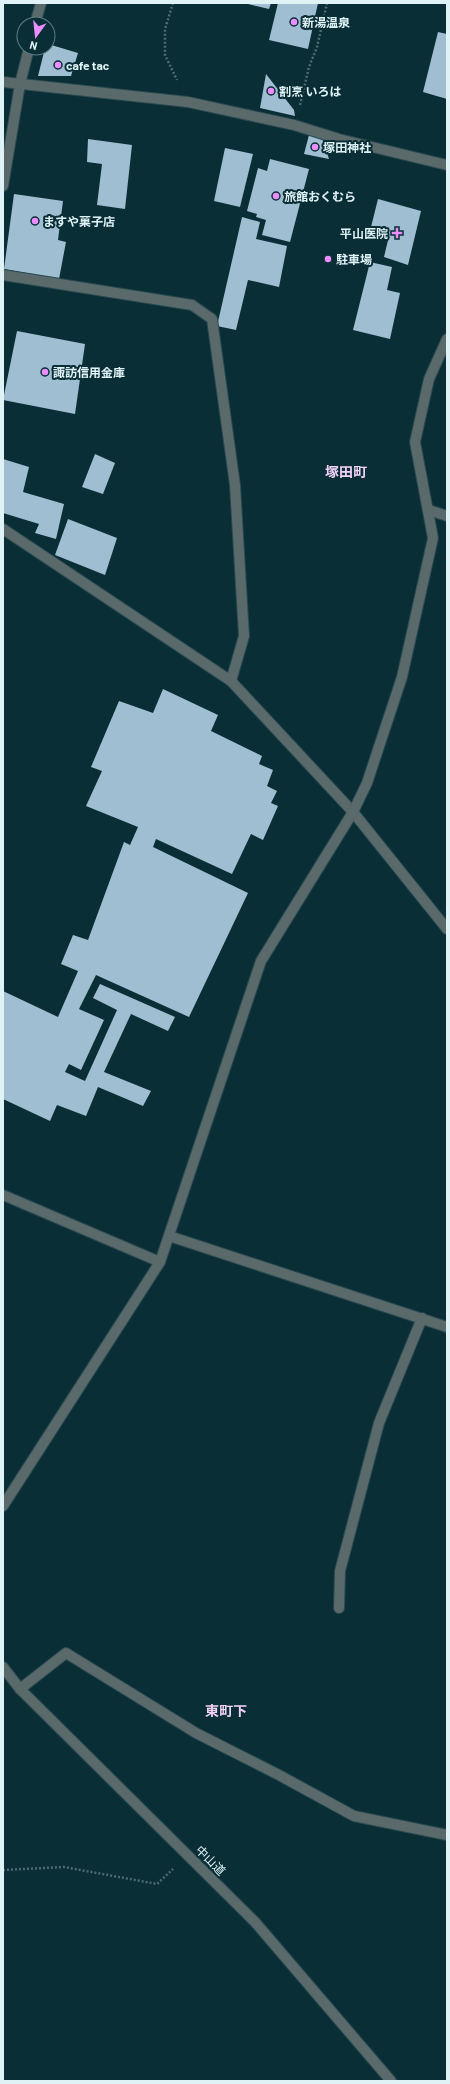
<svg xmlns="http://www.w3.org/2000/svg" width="450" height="2084" viewBox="0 0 450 2084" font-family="Barlow,'Noto Sans JP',sans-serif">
<rect width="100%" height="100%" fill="#0a2e36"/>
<g fill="#a0bed1">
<polygon points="244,3 271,3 269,9"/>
<polygon points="278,3 318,3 308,49 269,40"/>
<polygon points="438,32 447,34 447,99 423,92"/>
<polygon points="48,44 78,53 71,76 38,76 45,48 48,48"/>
<polygon points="266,74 294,110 295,116 260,108"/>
<polygon points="309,135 323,140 329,159 304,154"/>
<polygon points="88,139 132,145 125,209 97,205 102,164 87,162"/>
<polygon points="225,148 253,154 240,207 214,201"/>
<polygon points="270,159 309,169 290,242 262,235 266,220 256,217 257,214 247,211 258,168 267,171"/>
<polygon points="14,194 63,201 58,240 66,242 59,279 4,269"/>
<polygon points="378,199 421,211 408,265 384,257 389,236 370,231"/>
<polygon points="242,217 260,222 256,239 287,246 279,287 248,280 236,330 217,326"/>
<polygon points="370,262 392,267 387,290 400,293 390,339 353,330"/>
<polygon points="17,331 85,344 75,414 3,400"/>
<polygon points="95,454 115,463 103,494 82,487"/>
<polygon points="3,459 29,467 23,492 64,504 56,539 35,533 39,524 3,513"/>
<polygon points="68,519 117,538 105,575 55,555"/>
<polygon points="163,689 218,715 211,731 262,756 259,764 273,770 267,786 277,791 271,803 278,806 263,840 251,834 232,874 156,839 153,847 248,893 189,1017 96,975 79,1009 104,1020 81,1070 69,1064 65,1072 85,1081 117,1010 93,998 100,984 175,1017 168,1031 131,1014 104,1072 151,1091 143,1106 98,1087 86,1116 57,1105 50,1121 3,1099 3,991 58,1017 78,971 61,964 73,935 88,940 124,842 130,845 138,827 86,806 102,771 91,767 119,701 153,713"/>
</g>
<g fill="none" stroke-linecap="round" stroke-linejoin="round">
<g stroke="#284951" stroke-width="12">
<g id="minor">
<polyline points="35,24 41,3"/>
<polyline points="3,82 188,102 294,125 339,139 447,165"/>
<polyline points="3,186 20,84 29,48"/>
<polyline points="3,275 192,305 212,319 235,485 244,636 231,681"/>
<polyline points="429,510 447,516"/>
<polyline points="3,529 231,681 353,812 447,929"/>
<polyline points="3,1195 160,1262"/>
<polyline points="169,1236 447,1327"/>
<polyline points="3,1506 160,1262 261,961 353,812 367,783 402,677 433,538 415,442 429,379 447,339"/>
<polyline points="339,1608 340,1571 379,1423 422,1318"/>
<polyline points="3,1667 20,1689 255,1922 391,2081"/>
<polyline points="20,1689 66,1653 196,1733 279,1775 354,1816 447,1835"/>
</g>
</g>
<g stroke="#4c6b71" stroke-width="2.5" stroke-dasharray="2 2" stroke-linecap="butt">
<polyline points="173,3 165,29 165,55 177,80"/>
<polyline points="300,105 309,67 317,47 327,3"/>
<polyline points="3,1870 64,1867 157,1884 173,1869"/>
</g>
<use href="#minor" stroke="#5a6969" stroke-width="10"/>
</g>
<g fill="#ea8dfd" stroke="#0a2e36" stroke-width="1.5">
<circle cx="294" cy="22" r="4"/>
<circle cx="58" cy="65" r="4"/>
<circle cx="271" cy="91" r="4"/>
<circle cx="315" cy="147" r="4"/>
<circle cx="276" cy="196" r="4"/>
<circle cx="35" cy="221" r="4"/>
<path d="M395 227h4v4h4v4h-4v4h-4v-4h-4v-4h4z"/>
<circle cx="328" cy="259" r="4"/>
<circle cx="45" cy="372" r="4"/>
</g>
<g text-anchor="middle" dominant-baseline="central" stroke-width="4" stroke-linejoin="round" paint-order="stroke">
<g font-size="12" font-weight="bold" fill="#dff2f6" stroke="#0a2e36" text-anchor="start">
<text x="302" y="22">新湯温泉</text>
<text x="66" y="65">cafe tac</text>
<text x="279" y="91">割烹 いろは</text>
<text x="323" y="147">塚田神社</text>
<text x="284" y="196">旅館おくむら</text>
<text x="43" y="221">ますや菓子店</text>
<text x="388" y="233" text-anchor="end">平山医院</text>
<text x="336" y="259">駐車場</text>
<text x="53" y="372">諏訪信用金庫</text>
</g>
<g font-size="12" fill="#dff2f6" stroke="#0a2e36">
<text transform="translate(211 1860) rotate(45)">中山道</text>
</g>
<g font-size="14" font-weight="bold" fill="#f1d2f7" stroke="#0a2e36">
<text x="346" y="471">塚田町</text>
<text x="226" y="1710">東町下</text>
</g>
</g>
<rect width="450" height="2084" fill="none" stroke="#dff2f6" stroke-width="8"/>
<g transform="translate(36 36) rotate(195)"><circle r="19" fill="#0a2e36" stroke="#5f7c83"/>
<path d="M0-3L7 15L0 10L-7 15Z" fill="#ea8dfd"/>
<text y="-6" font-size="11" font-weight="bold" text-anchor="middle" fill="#dff2f6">N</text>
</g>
</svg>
